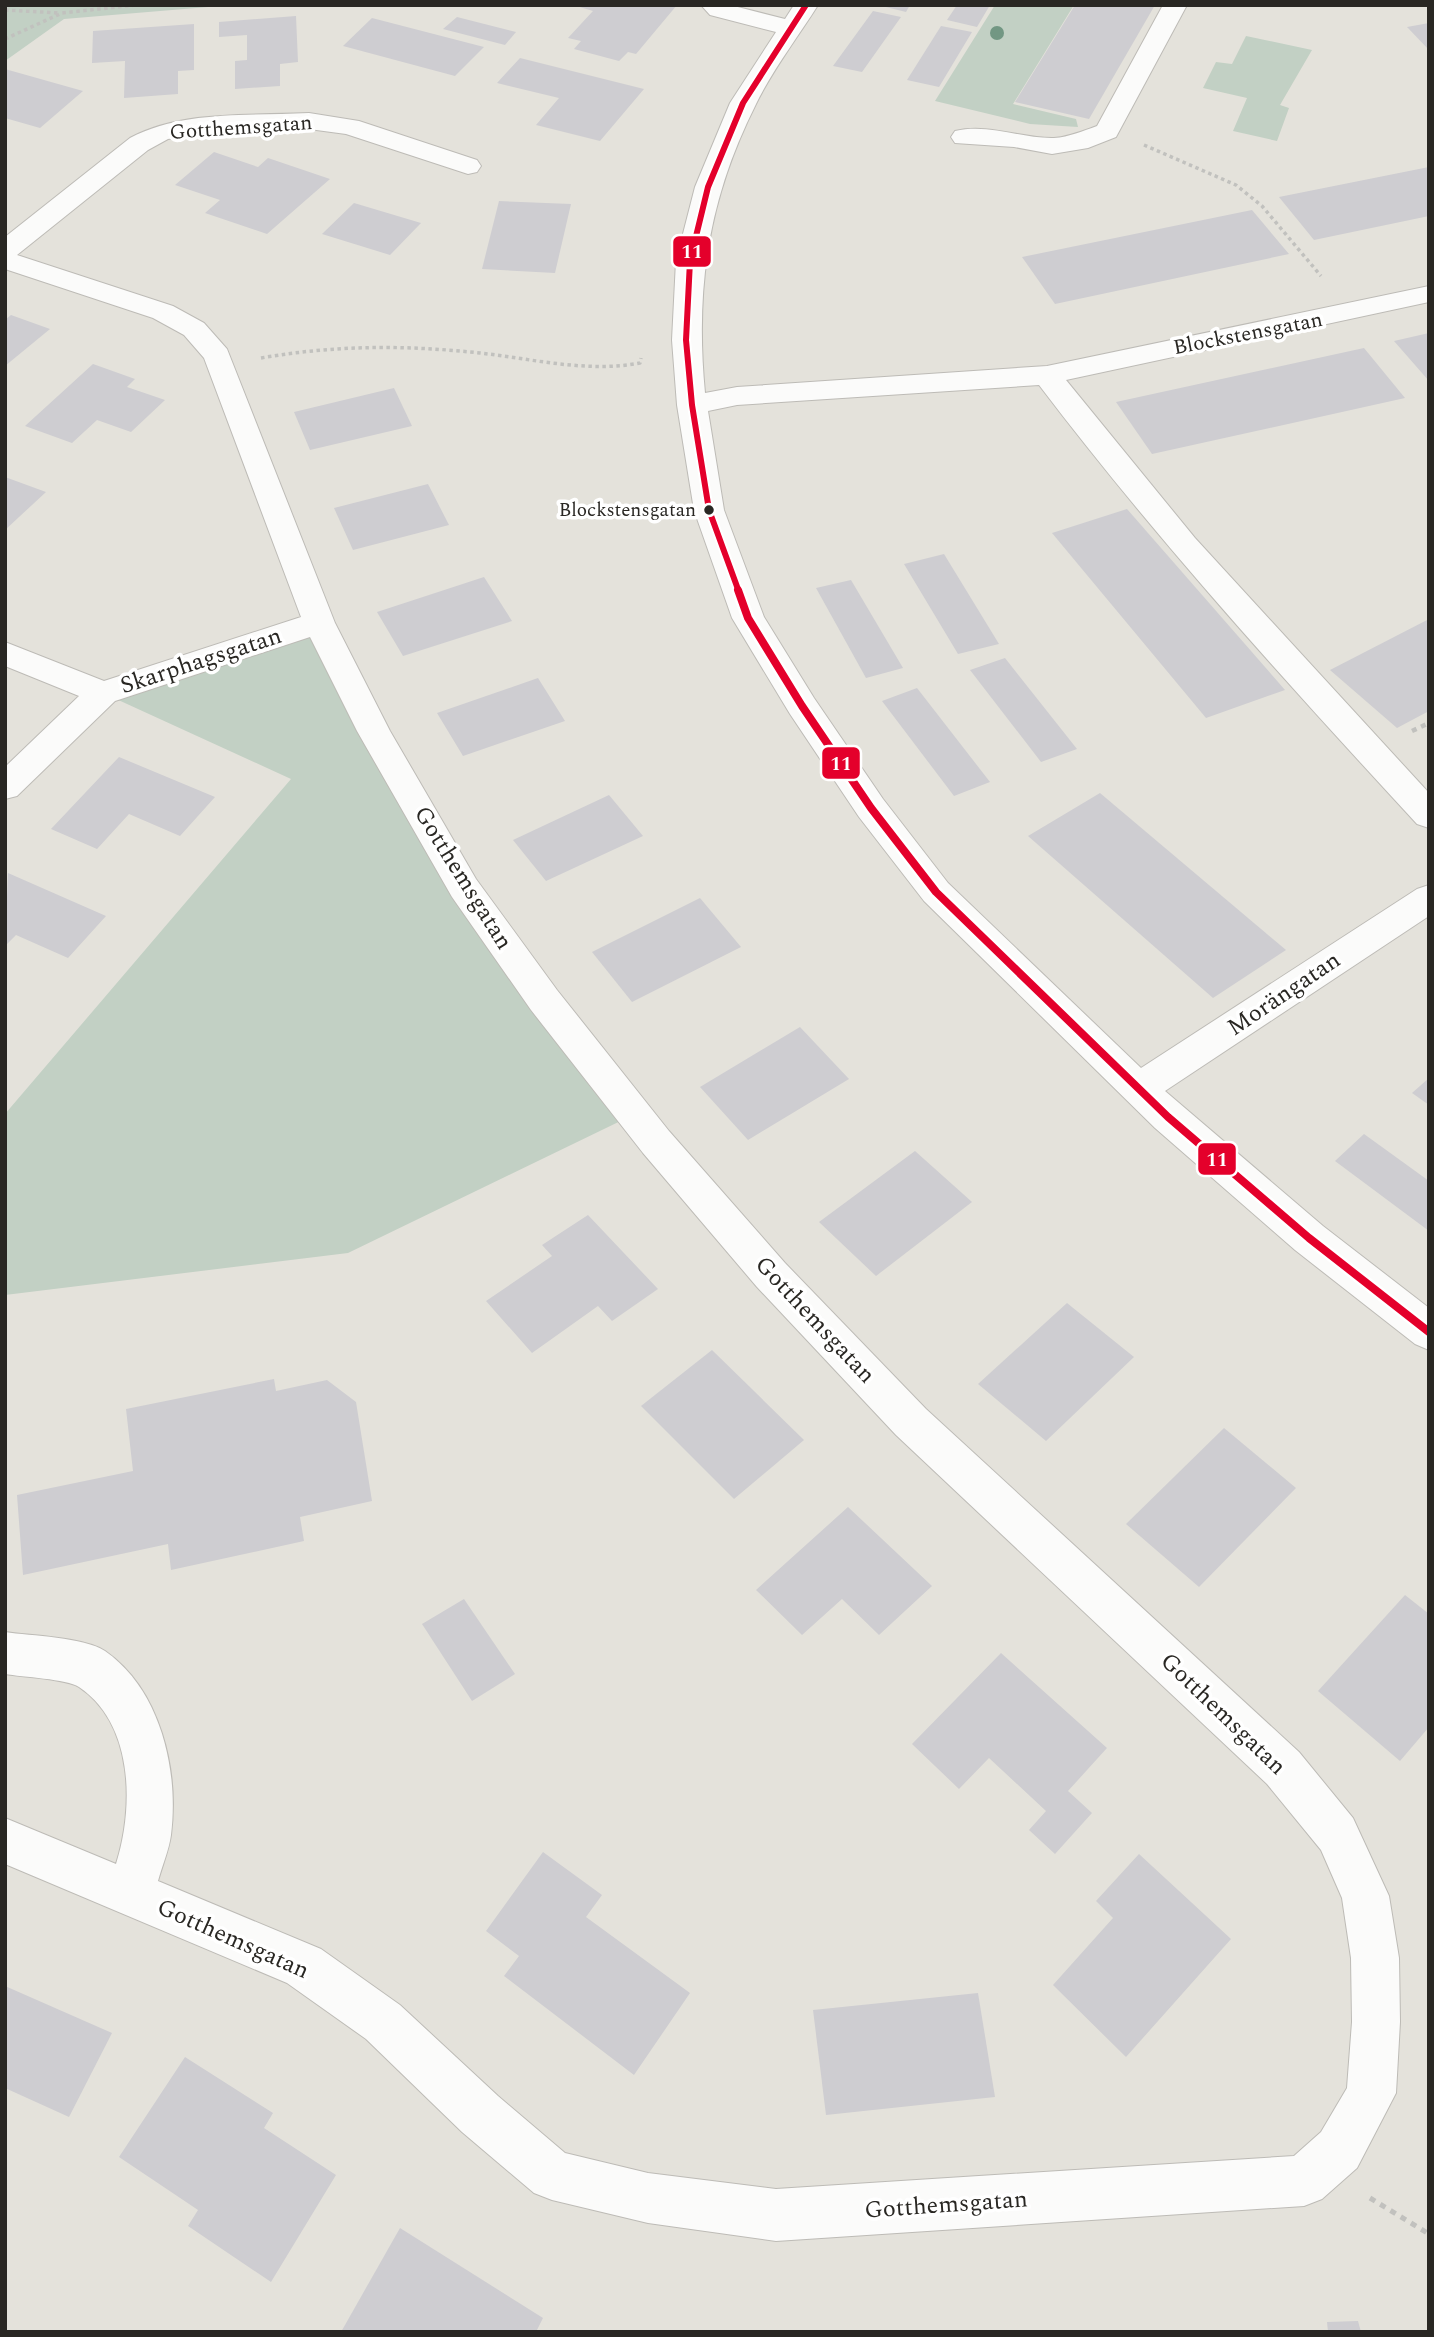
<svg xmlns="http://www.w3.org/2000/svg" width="1434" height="2337" viewBox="0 0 1434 2337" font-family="Spectral,serif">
<rect width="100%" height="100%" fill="#e4e2db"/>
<g fill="#c2d0c4">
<polygon points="5,5 232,5 64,19 5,61"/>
<polygon points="995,5 1074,5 1013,104 1076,119 1078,127 1030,124 935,101"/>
<polygon points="1246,36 1312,50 1280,105 1289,108 1277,141 1233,131 1247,98 1203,88 1216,62 1232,64"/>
<polygon points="319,623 374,731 635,1114 348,1253 5,1295 5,1114 291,779 103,693"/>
</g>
<g fill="#cecdd1">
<polygon points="573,5 677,5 636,54 628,52 619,61 574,49 581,41 568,38 593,11"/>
<polygon points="878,5 910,5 906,12"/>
<polygon points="957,5 990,5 977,27 947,20"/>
<polygon points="1075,5 1155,5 1089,119 1015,102"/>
<polygon points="873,11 901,17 862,72 833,66"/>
<polygon points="296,16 298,62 280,64 280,86 235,89 235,61 247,60 247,35 219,37 219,22"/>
<polygon points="457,17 516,32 505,45 443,29"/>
<polygon points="372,18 484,47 455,76 343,46"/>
<polygon points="1429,23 1429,50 1407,27"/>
<polygon points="194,24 194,70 178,71 178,94 124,98 125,61 92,63 93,31"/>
<polygon points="941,26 972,32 939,87 907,80"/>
<polygon points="520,58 644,89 600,141 536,125 559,98 497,83"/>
<polygon points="5,69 83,91 40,128 5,118"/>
<polygon points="214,152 258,167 268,158 330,179 267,234 205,213 220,200 175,185"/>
<polygon points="1429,167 1429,216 1314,240 1279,197"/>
<polygon points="499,201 571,204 555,273 482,269"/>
<polygon points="354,203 421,223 390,255 322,234"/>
<polygon points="1252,210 1289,254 1055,304 1022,257"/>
<polygon points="11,315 50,329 5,366 5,320"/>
<polygon points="1429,333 1429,381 1394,341"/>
<polygon points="1364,348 1405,398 1152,454 1116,402"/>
<polygon points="93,364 135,379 127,387 165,400 131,432 97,420 72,443 25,426"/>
<polygon points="394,388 412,426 310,450 294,412"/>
<polygon points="5,477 46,492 5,530"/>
<polygon points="428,484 449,525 353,550 334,508"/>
<polygon points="1127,509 1285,690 1206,718 1052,533"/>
<polygon points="944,554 999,644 958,654 904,564"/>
<polygon points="484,577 512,621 403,656 377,612"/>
<polygon points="851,580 903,668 866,678 816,588"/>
<polygon points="1429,619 1429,711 1397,728 1330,670"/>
<polygon points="1005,658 1077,749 1041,762 970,670"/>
<polygon points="538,678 565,721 463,756 437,713"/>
<polygon points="917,688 990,782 954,796 882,701"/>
<polygon points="119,757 215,797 180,836 129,814 97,849 51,829"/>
<polygon points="1100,793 1286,950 1213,998 1028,836"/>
<polygon points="609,795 643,836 546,881 513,840"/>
<polygon points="8,873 106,916 68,958 16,935 5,946"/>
<polygon points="700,898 741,947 632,1002 592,952"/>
<polygon points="800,1027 849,1079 748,1140 700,1087"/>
<polygon points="1429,1078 1429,1105 1412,1093"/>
<polygon points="1364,1134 1429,1181 1429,1231 1335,1161"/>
<polygon points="915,1151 972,1202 876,1276 819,1222"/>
<polygon points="588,1215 658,1289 612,1321 598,1306 532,1353 486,1301 552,1256 542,1245"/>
<polygon points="1067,1303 1134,1357 1046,1441 978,1384"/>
<polygon points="712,1350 804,1440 734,1499 641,1406"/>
<polygon points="274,1379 276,1391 327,1380 356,1402 372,1501 300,1517 304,1541 171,1570 168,1544 23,1575 17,1495 133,1471 126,1409"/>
<polygon points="1224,1428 1296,1488 1199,1587 1126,1524"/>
<polygon points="848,1507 932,1586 879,1635 842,1599 802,1635 756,1590"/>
<polygon points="1405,1595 1429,1614 1429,1727 1400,1761 1318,1691"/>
<polygon points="464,1599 515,1674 472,1701 422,1624"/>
<polygon points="1001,1653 1107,1748 1068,1791 1092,1813 1055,1854 1029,1830 1046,1811 989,1758 959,1789 912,1744"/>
<polygon points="543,1852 602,1895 586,1917 690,1993 634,2075 504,1976 519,1956 486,1931"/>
<polygon points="1139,1854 1231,1939 1126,2057 1053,1985 1113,1918 1096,1901"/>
<polygon points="5,1986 112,2033 69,2117 5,2088"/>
<polygon points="978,1993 995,2097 826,2115 813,2010"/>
<polygon points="185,2057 273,2113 264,2128 336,2175 271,2282 188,2226 198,2210 119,2157"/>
<polygon points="400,2228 543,2318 536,2332 341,2332"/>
<polygon points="1358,2321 1361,2332 1328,2332 1327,2322"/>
</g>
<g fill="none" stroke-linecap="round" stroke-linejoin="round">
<g stroke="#bdbbb6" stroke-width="2">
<g id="minor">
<path d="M701,5H730L785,19L794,5H818C798,37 773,69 756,104C708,199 695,288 705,393L737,387L1047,366L1429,286V302L1066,380L1195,538L1429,793V828L1417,824C1286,682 1156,539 1039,385L737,405L708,411L724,510L764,617L814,698L883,799L948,883L1141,1068L1417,889L1429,885V916L1165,1091L1323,1226L1429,1308V1350L1415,1344L1295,1250L1155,1128L924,901L859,817L790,714L732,618L694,510L677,405L672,340L676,261L695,187L730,103L776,32L710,15Z"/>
<path d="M1163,5H1187L1116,137L1088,148L1052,154L1014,147L955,143L951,137L955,131C989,123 1022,139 1054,138C1069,137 1083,131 1097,126Z"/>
<path d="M309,113L359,121L477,160L481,166L477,172L468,174L346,134L309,129L203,134L168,139L148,150L17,255L173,306L204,323L227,349L335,623L390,731L476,879L557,990L669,1131L785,1263L926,1409L1299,1752L1353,1818L1389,1896L1399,1958L1400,2022L1396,2093L1357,2168L1322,2199L1304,2206L776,2241L648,2223L552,2200L534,2193L462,2132L366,2039L287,1983L5,1864V1818L116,1864C134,1808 134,1724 79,1687C67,1679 22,1677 5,1674V1632C31,1636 84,1637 105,1651C161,1690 179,1771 171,1835C169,1850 162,1866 158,1881L321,1949L400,2005L498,2096L565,2153L648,2173L776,2189L1294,2156L1321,2132L1347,2088L1352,2022L1351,1958L1342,1898L1321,1850L1267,1784L896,1435L757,1287L643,1153L531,1010L452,897L357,731L310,637L115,701L17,796L5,799V767L79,696L5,666V642L104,681L301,617L204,358L184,335L153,318L5,269V237L130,138C182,110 250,116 309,113Z"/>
</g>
</g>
<g stroke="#c1c1be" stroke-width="3.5" stroke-dasharray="3.5 3.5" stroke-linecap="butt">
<polyline points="5,10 60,13"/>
<polyline points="5,39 62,13 136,5"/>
<polyline points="1144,145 1236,185 1262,206 1321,276"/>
<path d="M261,358C335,345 406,345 480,353C533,359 588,373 640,363L641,358"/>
</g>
<polyline stroke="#c1c1be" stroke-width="4.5" stroke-dasharray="5 5" stroke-linecap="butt" points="1412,731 1429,723"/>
<polyline stroke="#c1c1be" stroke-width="5" stroke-dasharray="6 6" stroke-linecap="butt" points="1370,2198 1429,2234"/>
<use href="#minor" fill="#fbfbfa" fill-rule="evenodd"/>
<g stroke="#fff" stroke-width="10">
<polyline id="bus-1-far1" points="739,592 709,510 692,405 686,340 690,261 708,187 743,103 806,5"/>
</g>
<g stroke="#fff" stroke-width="13">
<polyline id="bus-1" points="738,590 748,618 802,706 871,808 936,892 1168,1117 1309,1238 1429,1332"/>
</g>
<use href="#bus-1-far1" stroke="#e4002b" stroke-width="6"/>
<use href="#bus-1" stroke="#e4002b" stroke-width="8"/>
</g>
<circle fill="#729783" cx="997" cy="33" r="7"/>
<circle fill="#292723" stroke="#fff" stroke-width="2.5" cx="709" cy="510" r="6"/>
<g text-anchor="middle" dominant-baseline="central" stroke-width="7" stroke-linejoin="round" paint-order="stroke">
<g font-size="19" fill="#292723" stroke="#fff" text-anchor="end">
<text x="696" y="510">Blockstensgatan</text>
</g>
<g font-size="21" fill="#292723" stroke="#fff">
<text transform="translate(241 128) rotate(-4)">Gotthemsgatan</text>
<text transform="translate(1248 334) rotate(-11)">Blockstensgatan</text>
</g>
<g font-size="24" fill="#292723" stroke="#fff">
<text transform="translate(201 661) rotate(-18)">Skarphagsgatan</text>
<text transform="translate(463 878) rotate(58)">Gotthemsgatan</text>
<text transform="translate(1284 994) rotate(-34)">Morängatan</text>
<text transform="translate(815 1320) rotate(47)">Gotthemsgatan</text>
<text transform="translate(1223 1714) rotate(44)">Gotthemsgatan</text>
<text transform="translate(233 1939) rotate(24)">Gotthemsgatan</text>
<text transform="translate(946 2205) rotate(-4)">Gotthemsgatan</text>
</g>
</g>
<g stroke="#fff" stroke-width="2.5">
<rect x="672" y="235" width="40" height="33" rx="7" fill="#e4002b"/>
<rect x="821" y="746" width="40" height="34" rx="7" fill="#e4002b"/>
<rect x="1197" y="1142" width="40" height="34" rx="7" fill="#e4002b"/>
</g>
<g font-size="19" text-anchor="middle" font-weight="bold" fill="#fff">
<text x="692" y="258">11</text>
<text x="841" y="770">11</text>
<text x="1217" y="1166">11</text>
</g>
<rect width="1434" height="2337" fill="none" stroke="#292723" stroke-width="14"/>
</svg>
